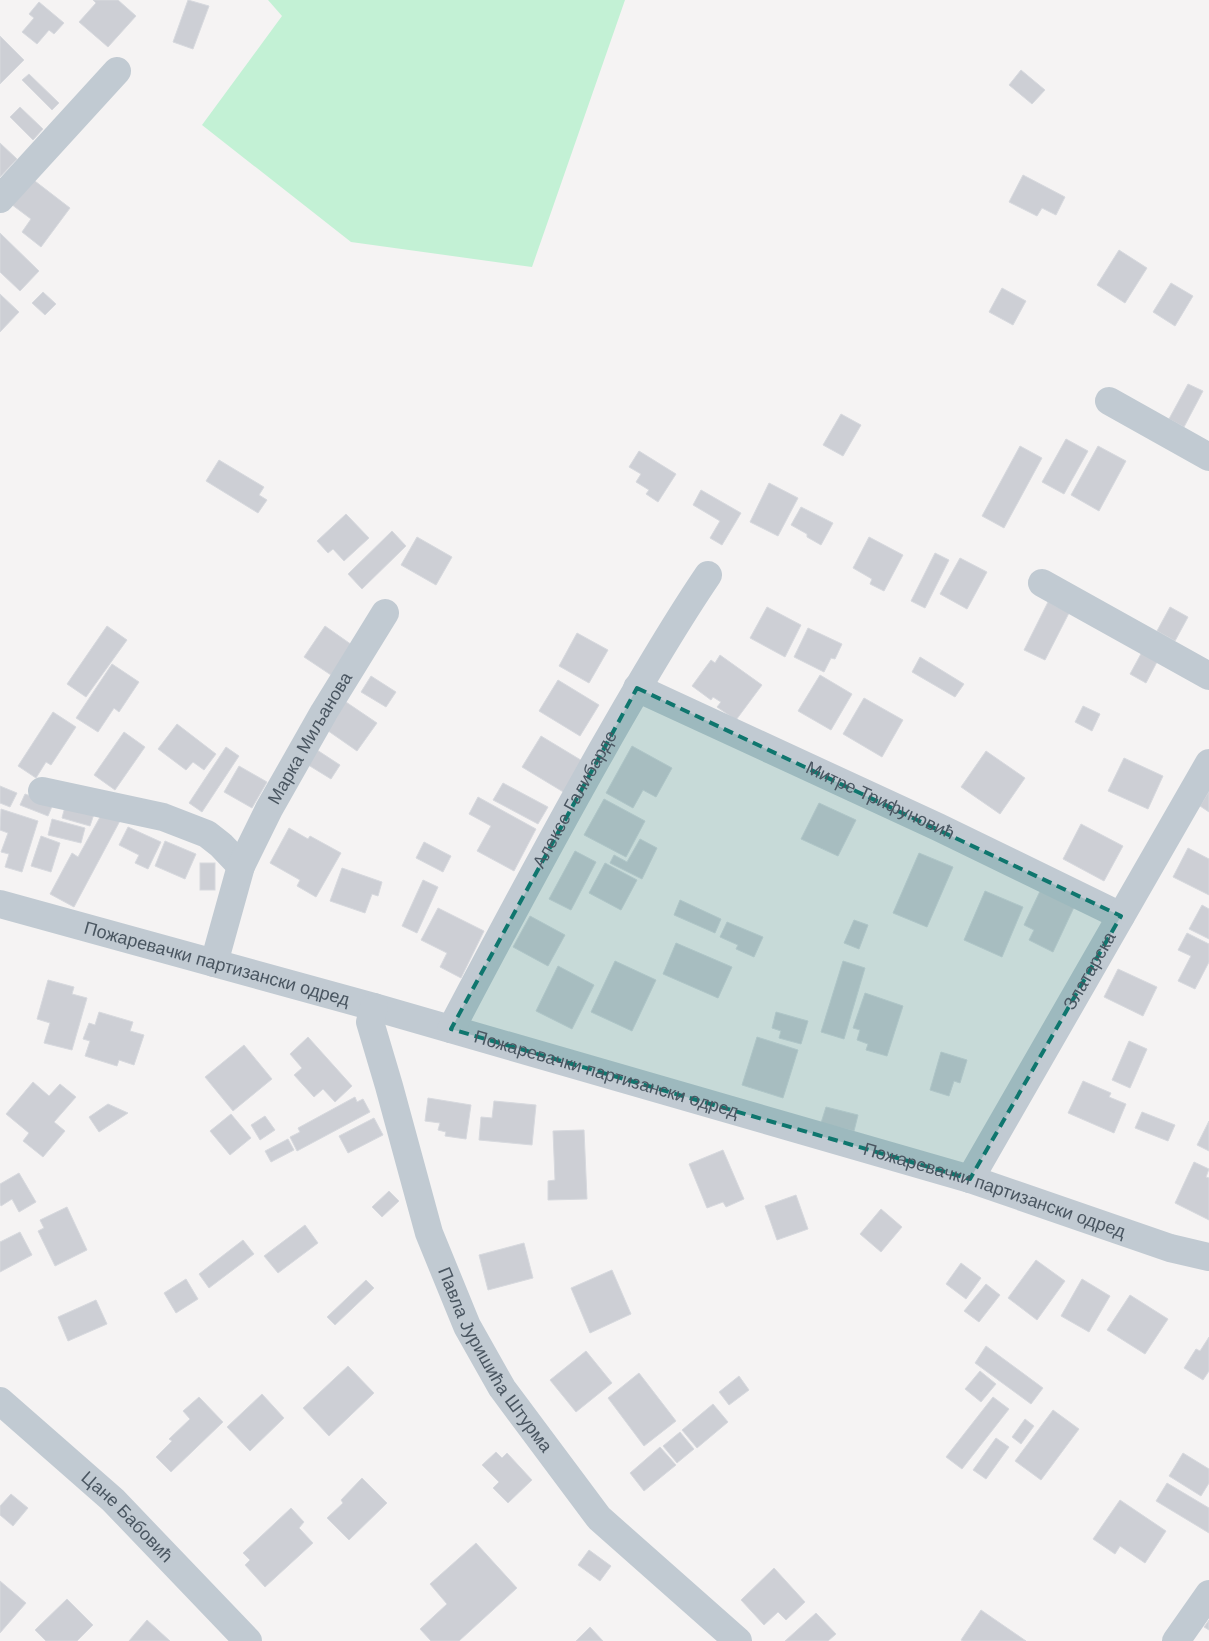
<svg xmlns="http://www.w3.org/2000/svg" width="1209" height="1641" viewBox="0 0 1209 1641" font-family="Helvetica,sans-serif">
<rect width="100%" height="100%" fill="#f5f3f3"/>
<polygon fill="#c3f1d5" points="268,0 625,0 532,267 351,242 202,125 282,16"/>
<g fill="#cdcfd5" stroke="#d7d9de">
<polygon points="93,0 118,0 136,16 108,47 79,22 96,3"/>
<polygon points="188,0 209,6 193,49 173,42"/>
<polygon points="39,2 64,23 54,34 49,30 37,44 22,32 34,18 29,14"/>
<polygon points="0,36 24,60 0,84"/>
<polygon points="1021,70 1045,90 1032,104 1009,85"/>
<polygon points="29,74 59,103 52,110 22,80"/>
<polygon points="20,107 43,129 33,140 10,117"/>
<polygon points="0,143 17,159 0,177"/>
<polygon points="1023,175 1065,197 1056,215 1042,208 1037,216 1009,202"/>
<polygon points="31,178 70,208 41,247 22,232 31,219 11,204"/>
<polygon points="0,233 39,271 20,291 0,272"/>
<polygon points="1119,250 1147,268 1125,303 1097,285"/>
<polygon points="1171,283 1193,296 1175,326 1153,312"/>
<polygon points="1002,288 1026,301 1013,325 989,312"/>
<polygon points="43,292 56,304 45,315 32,303"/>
<polygon points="0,294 19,312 0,332"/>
<polygon points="1188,384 1203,391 1184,427 1169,419"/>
<polygon points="841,414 861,425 843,456 823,445"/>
<polygon points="1066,439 1088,451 1064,494 1042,482"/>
<polygon points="1020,446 1042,458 1004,528 982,516"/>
<polygon points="1098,446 1126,461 1099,511 1071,495"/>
<polygon points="639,451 676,474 658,502 646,494 649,490 636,482 641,474 629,467"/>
<polygon points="219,460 264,487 259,495 267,500 258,513 206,481"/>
<polygon points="769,483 798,498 778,536 750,522"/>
<polygon points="701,490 741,513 722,545 710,538 720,521 693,505"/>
<polygon points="801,507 833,523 821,545 807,537 807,534 791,525"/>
<polygon points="346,514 369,538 344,561 333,549 328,553 317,541"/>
<polygon points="392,531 406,546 362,589 348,574"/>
<polygon points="417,537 452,557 436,585 401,565"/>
<polygon points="869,537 903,555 884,591 870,584 872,579 853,568"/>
<polygon points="935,553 949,560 925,608 911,601"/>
<polygon points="960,558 987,572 967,609 940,594"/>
<polygon points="1048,602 1069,613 1045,660 1024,650"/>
<polygon points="767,607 801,625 785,657 750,638"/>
<polygon points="1170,607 1188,617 1175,641 1157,631"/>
<polygon points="107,626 127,640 86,697 67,684"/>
<polygon points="325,626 352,645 331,675 304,657"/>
<polygon points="808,628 842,644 835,659 831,658 824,672 794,657"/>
<polygon points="577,633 608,650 589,683 559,666"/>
<polygon points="1142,652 1158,660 1146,683 1130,674"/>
<polygon points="720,655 762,685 736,720 717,707 721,702 713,697 711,700 692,686 711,660 715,663"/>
<polygon points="920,657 964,684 955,697 912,672"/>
<polygon points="112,664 139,682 119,712 114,708 98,732 76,718"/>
<polygon points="820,675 852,694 831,730 798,711"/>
<polygon points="371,676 396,692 386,707 361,692"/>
<polygon points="558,680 599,705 580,736 539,711"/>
<polygon points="864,698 903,720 882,757 843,734"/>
<polygon points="343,700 377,723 357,751 324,728"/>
<polygon points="1083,706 1100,714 1092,731 1075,722"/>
<polygon points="53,712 76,727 51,765 46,762 36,778 18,766"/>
<polygon points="177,724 216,754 204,770 193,762 186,770 158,749"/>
<polygon points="124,732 145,747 115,790 94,775"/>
<polygon points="541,736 584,762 565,793 522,767"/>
<polygon points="632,746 672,768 656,797 643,790 633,808 606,793"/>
<polygon points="226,747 239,756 202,812 189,803"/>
<polygon points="314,748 340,765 331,779 305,763"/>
<polygon points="986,751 1025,778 1000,814 961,787"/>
<polygon points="1124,758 1163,776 1148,809 1108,791"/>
<polygon points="239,766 267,782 252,808 224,792"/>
<polygon points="503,783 548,807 538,824 493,800"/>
<polygon points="0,786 17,793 10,807 0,803"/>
<polygon points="1209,791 1209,812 1200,806"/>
<polygon points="25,794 53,804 48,816 20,805"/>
<polygon points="478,797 536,829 514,871 477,851 491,826 469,814"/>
<polygon points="604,799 645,821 626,857 584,835"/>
<polygon points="66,803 95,811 90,826 62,818"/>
<polygon points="819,803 856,820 838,856 801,839"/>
<polygon points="105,808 122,817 74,907 50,894 72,853 78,857"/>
<polygon points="1,809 38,821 22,872 5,867 9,854 1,852 8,833 0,830"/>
<polygon points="52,819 85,828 81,843 48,835"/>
<polygon points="1081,824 1123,846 1104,881 1063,859"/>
<polygon points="128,827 161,842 148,869 135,863 139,855 119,845"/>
<polygon points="289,828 308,839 310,836 341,853 316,897 297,886 300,880 270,863"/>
<polygon points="41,836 60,843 51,872 31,866"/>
<polygon points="640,839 657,848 642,879 610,863 614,855 627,862"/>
<polygon points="165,841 196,854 185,879 155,866"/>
<polygon points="424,842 451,856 443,872 416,858"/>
<polygon points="1188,848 1209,859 1209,895 1173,877"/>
<polygon points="575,851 596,862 571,910 549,899"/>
<polygon points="919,853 953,867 927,927 893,913"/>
<rect x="200" y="863" width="15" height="27"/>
<polygon points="605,863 637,880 621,910 589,893"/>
<polygon points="342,868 382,882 378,896 372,894 365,913 330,901"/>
<polygon points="423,880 438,887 417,933 402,926"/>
<polygon points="1042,887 1076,903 1053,952 1029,940 1034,930 1024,925"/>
<polygon points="985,891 1023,907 1002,957 964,940"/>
<polygon points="680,900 721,919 715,933 674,915"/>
<polygon points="1202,905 1209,909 1209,939 1189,929"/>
<polygon points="438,908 484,931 461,978 440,967 447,953 421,940"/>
<polygon points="530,916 565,935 548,966 513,947"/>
<polygon points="854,920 868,925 859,949 844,943"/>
<polygon points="727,922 763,937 754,957 736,949 738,945 720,937"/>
<polygon points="1187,933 1209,944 1209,962 1195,989 1178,981 1191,956 1178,950"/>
<polygon points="676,943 732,967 718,998 663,974"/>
<polygon points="615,961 656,980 632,1031 591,1012"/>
<polygon points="843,961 865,968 844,1039 821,1032"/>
<polygon points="558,966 594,985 572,1029 536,1011"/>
<polygon points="1118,969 1157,987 1143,1016 1104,997"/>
<polygon points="48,980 74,987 72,994 87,998 72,1050 44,1043 50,1023 37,1019"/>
<polygon points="865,993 903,1006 887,1056 866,1050 868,1044 857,1040 860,1030 853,1028"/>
<polygon points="99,1012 133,1022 130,1031 144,1035 134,1065 119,1060 117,1066 85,1056 90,1041 83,1039 89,1023 95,1025"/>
<polygon points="776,1012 808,1021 801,1044 779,1038 781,1031 772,1028"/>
<polygon points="308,1037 352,1086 335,1102 323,1089 314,1097 294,1075 302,1068 290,1054"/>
<polygon points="757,1037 798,1050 783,1098 742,1085"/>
<polygon points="1129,1041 1147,1049 1130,1088 1112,1080"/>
<polygon points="244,1045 272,1079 233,1111 205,1077"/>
<polygon points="941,1052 967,1060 960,1083 954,1081 949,1096 930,1090"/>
<polygon points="1083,1081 1111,1093 1109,1097 1126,1104 1114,1133 1068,1113"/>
<polygon points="33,1082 49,1096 60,1084 76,1097 54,1122 65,1131 43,1157 23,1141 29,1133 6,1114"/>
<polygon points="355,1097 357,1102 363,1099 370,1112 297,1151 290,1137 300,1132 298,1128"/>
<polygon points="428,1098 471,1105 466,1139 445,1136 446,1132 438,1130 440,1123 425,1121"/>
<polygon points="494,1101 536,1105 532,1145 479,1140 481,1117 492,1118"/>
<polygon points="108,1104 128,1113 99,1132 89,1117"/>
<polygon points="826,1107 858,1115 854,1131 821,1123"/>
<polygon points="1142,1112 1175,1125 1168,1141 1135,1128"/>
<polygon points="231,1114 251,1138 230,1155 210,1131"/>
<polygon points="265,1116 275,1130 260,1140 251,1125"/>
<polygon points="374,1118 383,1135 348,1153 339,1136"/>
<polygon points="1209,1121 1209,1151 1197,1145"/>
<polygon points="584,1130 587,1199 548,1200 548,1181 555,1180 553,1131"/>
<polygon points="288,1139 294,1150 271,1162 265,1151"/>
<polygon points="723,1150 744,1199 726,1207 723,1202 707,1208 689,1164"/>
<polygon points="1194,1162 1209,1169 1206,1177 1209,1178 1209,1220 1175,1203"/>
<polygon points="19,1173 36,1202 19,1212 12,1199 1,1206 0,1203 0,1184"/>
<polygon points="389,1191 399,1201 382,1217 372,1207"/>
<polygon points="796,1195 808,1229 777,1240 765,1206"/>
<polygon points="67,1207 87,1250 55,1266 38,1231 44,1228 40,1220"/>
<polygon points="881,1209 902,1227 881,1252 860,1234"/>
<polygon points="305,1225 318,1243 278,1273 264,1256"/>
<polygon points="20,1232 32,1255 0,1272 0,1242"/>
<polygon points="243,1240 254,1254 209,1288 199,1274"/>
<polygon points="524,1243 533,1278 488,1290 479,1255"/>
<polygon points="1036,1260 1065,1281 1037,1320 1008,1298"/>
<polygon points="961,1263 981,1278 966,1299 946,1284"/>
<polygon points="612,1270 631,1314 590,1333 571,1288"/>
<polygon points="186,1279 198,1299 176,1313 164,1293"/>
<polygon points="1082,1279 1110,1296 1089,1332 1061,1316"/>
<polygon points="366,1280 374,1288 335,1325 327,1317"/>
<polygon points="986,1284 1000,1295 979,1322 964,1311"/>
<polygon points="1130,1295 1168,1319 1145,1354 1107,1330"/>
<polygon points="96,1300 107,1324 68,1341 58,1317"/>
<polygon points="1209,1337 1209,1371 1203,1380 1184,1368 1196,1349 1200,1351"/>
<polygon points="986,1346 1043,1388 1031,1404 975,1363"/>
<polygon points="586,1351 612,1383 576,1412 550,1380"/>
<polygon points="348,1366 374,1393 329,1436 303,1408"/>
<polygon points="980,1371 996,1384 981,1402 965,1389"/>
<polygon points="639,1373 676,1421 644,1446 608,1398"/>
<polygon points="739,1376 749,1390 729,1405 719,1392"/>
<polygon points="262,1394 284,1418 250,1451 227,1427"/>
<polygon points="199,1397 223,1422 171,1472 156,1457 172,1441 169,1439 190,1419 183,1411"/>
<polygon points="993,1397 1009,1409 962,1469 946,1457"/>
<polygon points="713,1404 728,1422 697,1448 682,1430"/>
<polygon points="1053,1410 1079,1429 1041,1480 1015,1461"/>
<polygon points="1025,1419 1034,1426 1021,1444 1012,1437"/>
<polygon points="680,1432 694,1449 677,1463 663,1446"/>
<polygon points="996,1438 1009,1447 986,1479 973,1470"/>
<polygon points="660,1447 676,1465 644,1491 630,1473"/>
<polygon points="496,1452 502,1458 507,1453 532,1480 508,1503 493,1488 499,1482 482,1465"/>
<polygon points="1183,1453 1209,1469 1209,1483 1201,1496 1169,1476"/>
<polygon points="362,1478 387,1503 349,1540 327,1518 343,1503 341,1500"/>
<polygon points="1167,1483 1209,1508 1209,1533 1156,1501"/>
<polygon points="11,1494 28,1508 13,1526 0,1515 0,1506"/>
<polygon points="1120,1500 1166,1531 1145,1563 1120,1546 1115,1554 1093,1539"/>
<polygon points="291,1508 304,1522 299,1528 313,1543 265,1587 245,1565 250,1560 243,1553"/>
<polygon points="476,1543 517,1588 459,1641 431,1641 420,1629 447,1604 430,1584"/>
<polygon points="589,1550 611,1566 600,1581 578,1565"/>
<polygon points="774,1568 805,1602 786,1620 778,1612 764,1625 741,1600"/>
<polygon points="0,1581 26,1603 0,1633"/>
<polygon points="67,1599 93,1625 77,1641 46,1641 35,1630"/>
<polygon points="981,1610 1026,1641 963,1641 961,1640"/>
<polygon points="816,1613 836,1634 828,1641 785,1641"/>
<polygon points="147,1620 170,1641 129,1641"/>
<polygon points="1209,1620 1209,1630 1204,1627"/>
<polygon points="590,1627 603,1641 576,1641"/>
</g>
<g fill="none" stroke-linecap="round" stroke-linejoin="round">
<g stroke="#c1cad2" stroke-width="28">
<polyline points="0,199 117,71"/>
<polyline points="1109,401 1209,457"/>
<polyline points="1042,583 1209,676"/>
<path id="s1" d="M637,688L938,827L1121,916"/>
<polyline points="42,791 163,817 207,834 221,845 241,866"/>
<path id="s2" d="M0,904L374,1007L970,1179L1170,1248L1209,1257"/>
<path id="s3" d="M214,963L241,866L269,809L324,712L385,613"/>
<path id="s4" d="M374,1007L370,1022L389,1086L429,1233L467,1326L502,1388L599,1518L738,1641"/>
<path id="s5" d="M451,1029C500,936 550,842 602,750C636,690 670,631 708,575"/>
<path id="s6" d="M970,1179L1209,763"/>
<path id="s7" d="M0,1401L113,1500L248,1641"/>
<polyline points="1176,1641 1209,1594"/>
</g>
</g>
<path fill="#0f766e" fill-opacity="0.2" stroke="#0f766e" stroke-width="4" stroke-dasharray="10 6" stroke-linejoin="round" d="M637,688L1121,916L970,1179L451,1029Z"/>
<g text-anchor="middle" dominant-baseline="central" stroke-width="4" stroke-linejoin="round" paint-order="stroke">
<g font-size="18" fill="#4a5661" stroke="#fff">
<text stroke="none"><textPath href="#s3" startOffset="246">Марка Миљанова</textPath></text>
<text stroke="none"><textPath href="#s5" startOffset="261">Алексе Галибарде</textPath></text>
<text stroke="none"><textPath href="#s1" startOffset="268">Митре Трифуновић</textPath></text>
<text stroke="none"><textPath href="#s2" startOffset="225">Пожаревачки партизански одред</textPath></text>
<text stroke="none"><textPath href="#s6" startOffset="240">Златарска</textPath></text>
<text stroke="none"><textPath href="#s2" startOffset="630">Пожаревачки партизански одред</textPath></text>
<text stroke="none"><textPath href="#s2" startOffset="1035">Пожаревачки партизански одред</textPath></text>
<text stroke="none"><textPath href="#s4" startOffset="378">Павла Јуришића Штурма</textPath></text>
<text stroke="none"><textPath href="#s7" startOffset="172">Цане Бабовић</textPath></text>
</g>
</g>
</svg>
